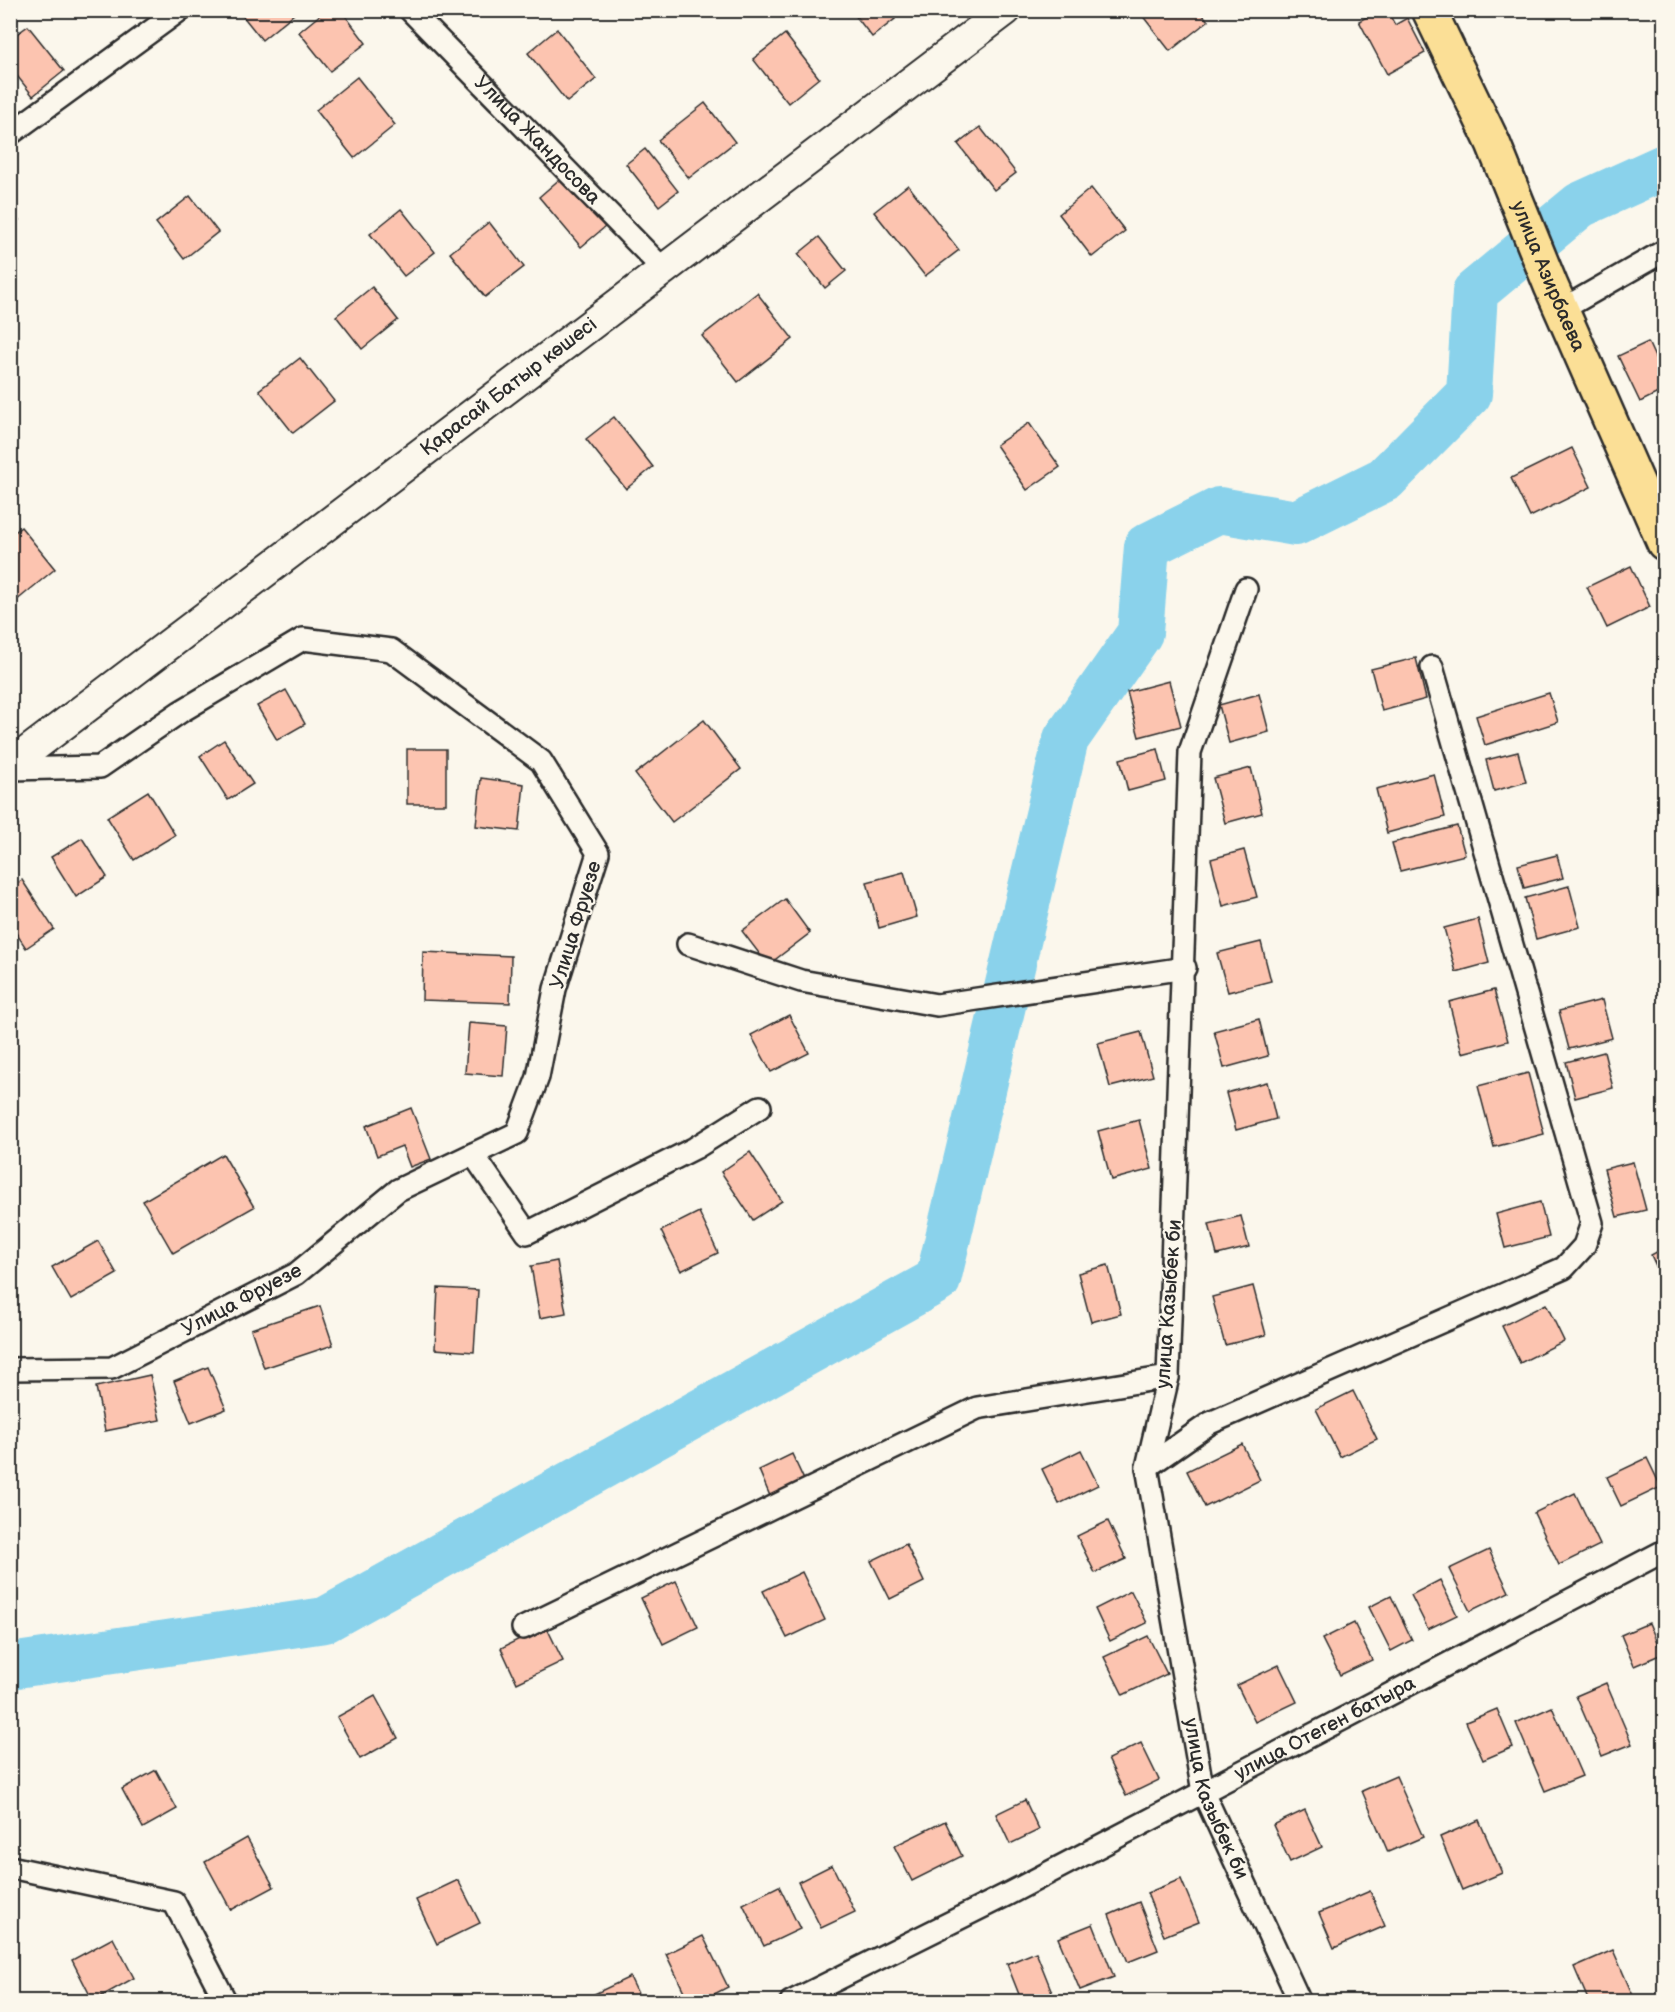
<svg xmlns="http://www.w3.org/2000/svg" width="1675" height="2012" viewBox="0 0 1675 2012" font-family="'Balsamiq Sans',sans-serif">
<rect width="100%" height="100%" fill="#fbf7ec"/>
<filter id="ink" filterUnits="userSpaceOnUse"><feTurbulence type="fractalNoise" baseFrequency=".0167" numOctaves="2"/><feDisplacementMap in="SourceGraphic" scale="12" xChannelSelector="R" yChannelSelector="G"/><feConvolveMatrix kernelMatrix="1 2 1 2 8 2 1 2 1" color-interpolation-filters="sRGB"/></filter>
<g filter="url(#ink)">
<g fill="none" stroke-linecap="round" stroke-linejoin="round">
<polyline stroke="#8ad2eb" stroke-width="46" points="10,1666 325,1620 938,1280 1066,739 1140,633 1147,546 1219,510 1296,523 1385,479 1469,394 1475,292 1580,205 1664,167"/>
</g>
<g fill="#fcc4b0" stroke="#2b2b2b" stroke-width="1.5">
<polygon points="238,10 293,10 295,13 262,40"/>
<polygon points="326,10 341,10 366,43 330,71 299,32"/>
<polygon points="851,10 888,10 895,19 872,37"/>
<polygon points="1138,10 1199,10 1208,21 1170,51"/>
<polygon points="1380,10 1387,10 1395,25 1407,18 1425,53 1387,74 1359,21"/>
<polygon points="28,26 64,71 33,96 10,67 10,39"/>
<polygon points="557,29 596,79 567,102 528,53"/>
<polygon points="785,34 819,78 788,103 753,59"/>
<polygon points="357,77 395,125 354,158 316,110"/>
<polygon points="705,103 735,142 689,178 658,140"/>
<polygon points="980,127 1016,173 994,190 958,144"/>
<polygon points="645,149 678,191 659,206 626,164"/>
<polygon points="562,177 605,227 581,247 539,197"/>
<polygon points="908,185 959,250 925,276 874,212"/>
<polygon points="1091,188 1125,231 1092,257 1059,214"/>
<polygon points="190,196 218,232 184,259 156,223"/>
<polygon points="10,209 19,220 10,227"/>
<polygon points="401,209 435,252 404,276 370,234"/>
<polygon points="489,222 524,267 485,297 450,253"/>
<polygon points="819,237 846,271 825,288 798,254"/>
<polygon points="372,287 398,320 362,349 336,316"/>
<polygon points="757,293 793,339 738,382 702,336"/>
<polygon points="1648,342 1664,377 1664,390 1640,402 1618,356"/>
<polygon points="300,358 334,401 293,433 259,390"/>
<polygon points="614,417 653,467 626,489 586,439"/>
<polygon points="1029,423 1060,467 1027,490 996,445"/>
<polygon points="1572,448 1591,487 1530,517 1511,478"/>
<polygon points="21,527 55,569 10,606 10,536"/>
<polygon points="1631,566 1650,607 1607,628 1587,587"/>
<polygon points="1416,658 1426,699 1382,711 1371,669"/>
<polygon points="1169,681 1181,726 1139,737 1127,692"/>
<polygon points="286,690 305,724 277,740 257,706"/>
<polygon points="1549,693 1558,722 1485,745 1476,716"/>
<polygon points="1259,694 1269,732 1229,743 1219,705"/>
<polygon points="704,720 741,769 672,822 635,774"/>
<polygon points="224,740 253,784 228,800 200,756"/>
<rect x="407" y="749" width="39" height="55"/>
<polygon points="1158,749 1166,781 1128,791 1120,759"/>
<polygon points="1518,752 1526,782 1494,791 1486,760"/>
<polygon points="1251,768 1262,813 1225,823 1213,778"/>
<polygon points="1434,774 1445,817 1387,833 1376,789"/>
<polygon points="481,778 524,784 519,831 476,826"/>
<polygon points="148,791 175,835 134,860 107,817"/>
<polygon points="1457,826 1465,855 1400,871 1392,843"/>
<polygon points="82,838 107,877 76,897 51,857"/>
<polygon points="1244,850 1257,897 1223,906 1211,859"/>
<polygon points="1557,855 1563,878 1524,888 1518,865"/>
<polygon points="904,872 917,917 879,928 867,882"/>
<polygon points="22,880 54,929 26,948 10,924 10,888"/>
<polygon points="1569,886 1580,927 1536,939 1525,898"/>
<polygon points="785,899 810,933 768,965 742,931"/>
<polygon points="1478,919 1489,963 1456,972 1444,928"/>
<polygon points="1261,942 1271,981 1228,992 1217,953"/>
<polygon points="423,952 511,956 510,1003 422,1000"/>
<polygon points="1494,990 1508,1041 1462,1053 1449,1002"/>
<polygon points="1602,1000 1612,1038 1569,1049 1559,1011"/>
<polygon points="789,1015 809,1053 771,1072 751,1035"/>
<polygon points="1259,1019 1268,1056 1224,1068 1214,1031"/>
<polygon points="469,1023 507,1026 503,1076 465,1073"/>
<polygon points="1141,1032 1153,1076 1110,1087 1098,1043"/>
<polygon points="1604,1052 1613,1088 1575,1098 1566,1062"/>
<polygon points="1528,1073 1544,1134 1494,1147 1478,1086"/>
<polygon points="1267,1082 1276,1119 1236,1130 1226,1093"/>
<polygon points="411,1108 431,1159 410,1167 402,1146 377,1156 366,1126"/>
<polygon points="1139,1120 1152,1169 1111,1180 1098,1131"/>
<polygon points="750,1152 782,1201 753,1220 721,1172"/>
<polygon points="223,1154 254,1207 173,1253 143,1201"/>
<polygon points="1633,1162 1646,1210 1617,1217 1604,1169"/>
<polygon points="1540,1202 1549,1237 1505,1248 1496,1214"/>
<polygon points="699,1212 718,1253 681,1271 661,1231"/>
<polygon points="1241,1216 1249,1247 1217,1255 1209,1224"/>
<polygon points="98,1241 117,1274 71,1300 52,1267"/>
<polygon points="1664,1248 1664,1283 1651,1255"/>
<polygon points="557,1261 566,1313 540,1318 531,1266"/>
<polygon points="1108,1265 1121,1314 1091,1322 1078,1273"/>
<polygon points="1253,1286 1266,1335 1225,1345 1212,1297"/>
<polygon points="438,1288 478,1290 474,1352 435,1349"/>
<polygon points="1546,1304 1564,1341 1520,1363 1502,1326"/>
<polygon points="320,1306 333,1345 264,1368 251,1329"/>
<polygon points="208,1367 226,1409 191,1423 174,1381"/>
<polygon points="150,1375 160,1420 105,1431 96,1387"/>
<polygon points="1353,1391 1377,1439 1340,1457 1316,1409"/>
<polygon points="1242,1444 1260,1480 1205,1507 1187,1471"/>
<polygon points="1081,1450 1098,1485 1059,1504 1042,1469"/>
<polygon points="792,1454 804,1480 770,1496 759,1470"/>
<polygon points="1647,1458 1661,1487 1621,1506 1607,1477"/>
<polygon points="1575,1493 1600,1545 1559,1565 1534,1513"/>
<polygon points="1108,1521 1126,1559 1095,1573 1077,1536"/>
<polygon points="906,1544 924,1582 890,1599 871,1561"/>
<polygon points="1489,1550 1509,1592 1470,1611 1449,1569"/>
<polygon points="802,1572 825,1620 787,1638 763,1591"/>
<polygon points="1440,1580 1457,1615 1428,1629 1411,1595"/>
<polygon points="676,1581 698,1627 663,1644 641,1598"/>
<polygon points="1131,1591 1147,1623 1110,1641 1095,1609"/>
<polygon points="1391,1596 1412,1640 1391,1651 1369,1607"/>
<polygon points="1354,1623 1372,1660 1340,1675 1322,1639"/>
<polygon points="1649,1623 1662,1654 1634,1666 1621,1635"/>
<polygon points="546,1626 563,1661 517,1683 501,1648"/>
<polygon points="1148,1636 1167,1674 1123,1695 1104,1657"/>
<polygon points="1279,1665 1297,1702 1255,1722 1237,1685"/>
<polygon points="1606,1683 1632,1744 1602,1756 1576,1696"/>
<polygon points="375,1696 398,1738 360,1759 337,1717"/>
<polygon points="1552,1707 1582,1776 1545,1791 1516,1723"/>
<polygon points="1497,1709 1513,1747 1483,1760 1466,1722"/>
<polygon points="1141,1743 1159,1780 1126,1796 1108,1759"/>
<polygon points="156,1770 177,1809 143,1828 122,1789"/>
<polygon points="1396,1776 1423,1837 1388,1852 1362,1791"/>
<polygon points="1025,1800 1039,1830 1010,1844 996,1814"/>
<polygon points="1305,1810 1322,1847 1290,1862 1273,1825"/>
<polygon points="1479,1820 1502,1873 1462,1890 1440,1837"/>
<polygon points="945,1821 962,1856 912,1881 894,1846"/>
<polygon points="247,1838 274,1887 231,1910 205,1862"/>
<polygon points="832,1865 855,1912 821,1928 798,1882"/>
<polygon points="1181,1879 1199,1922 1164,1936 1147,1893"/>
<polygon points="458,1880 480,1923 437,1944 416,1900"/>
<polygon points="779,1886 800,1929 764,1946 743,1904"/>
<polygon points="1370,1891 1385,1926 1334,1948 1319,1913"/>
<polygon points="1139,1902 1158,1950 1128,1962 1109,1915"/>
<polygon points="1093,1924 1114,1977 1080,1990 1058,1938"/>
<polygon points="703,1936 728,1987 699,2002 689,2002 666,1954"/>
<polygon points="113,1938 134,1978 93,2001 72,1960"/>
<polygon points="1613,1950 1634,1998 1626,2002 1589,2002 1574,1967"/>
<polygon points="1036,1952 1052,1992 1030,2002 1022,2002 1007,1964"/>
<polygon points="630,1977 642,2002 593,2002 590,1996"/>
<polygon points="209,1993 214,2002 192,2002"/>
</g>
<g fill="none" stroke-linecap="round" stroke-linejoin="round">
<g stroke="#2b2b2b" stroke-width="26">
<g id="minor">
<path id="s1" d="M410,10L664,270"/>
<polyline points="10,134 180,10"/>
<polyline points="1561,310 1664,251"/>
<path id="s2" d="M1246,589L1190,752L1168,1377L1147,1467L1203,1792L1300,2002"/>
<polyline points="10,769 100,767 180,712 303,639 391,650 541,761 598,853 555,989 538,1077 517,1133 398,1190 296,1274 112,1368 10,1369"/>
<polyline points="688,944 801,981 937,1005 1185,968"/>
<polyline points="473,1154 527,1233 695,1148 760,1107"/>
<polyline points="1147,1467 1210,1423 1564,1268 1584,1246 1592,1223 1432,667"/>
<polyline points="523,1628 977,1408 1168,1377"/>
<polyline points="10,1867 174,1902 226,2002"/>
<path id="s3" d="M791,2002L1008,1894L1664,1551"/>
</g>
</g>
<g stroke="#2b2b2b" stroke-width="34">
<g id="secondary">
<path id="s4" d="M10,765L1006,10"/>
</g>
</g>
<g stroke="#2b2b2b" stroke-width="38">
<g id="primary">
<path id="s5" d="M1429,10L1493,143L1551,286L1664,543"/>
</g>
</g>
<use href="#minor" stroke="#fbf7ec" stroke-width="21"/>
<use href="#secondary" stroke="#fbf7ec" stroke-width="30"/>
<use href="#primary" stroke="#fbdf96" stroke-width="33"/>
</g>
</g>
<g text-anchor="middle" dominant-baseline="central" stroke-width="4.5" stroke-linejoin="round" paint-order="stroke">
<g font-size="20" fill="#2b2b2b" stroke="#fbf7ec">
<text stroke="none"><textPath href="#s1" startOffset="182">Улица Жандосова</textPath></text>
<text stroke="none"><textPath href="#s5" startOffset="292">улица Азирбаева</textPath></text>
<text stroke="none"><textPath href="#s4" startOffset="626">Қарасай Батыр көшесі</textPath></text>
<text transform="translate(576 925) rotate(-73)">Улица Фруезе</text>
<text transform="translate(242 1300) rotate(-28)">Улица Фруезе</text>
<text transform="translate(1169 1304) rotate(-86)">улица Казыбек би</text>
<text stroke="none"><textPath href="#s3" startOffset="600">улица Отеген батыра</textPath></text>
<text stroke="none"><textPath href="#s2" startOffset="1230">улица Казыбек би</textPath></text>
</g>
</g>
<rect width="1675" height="2012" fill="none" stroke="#fbf7ec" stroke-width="36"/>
<rect x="18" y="18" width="1639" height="1976" fill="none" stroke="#2b2b2b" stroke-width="2" filter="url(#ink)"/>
</svg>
